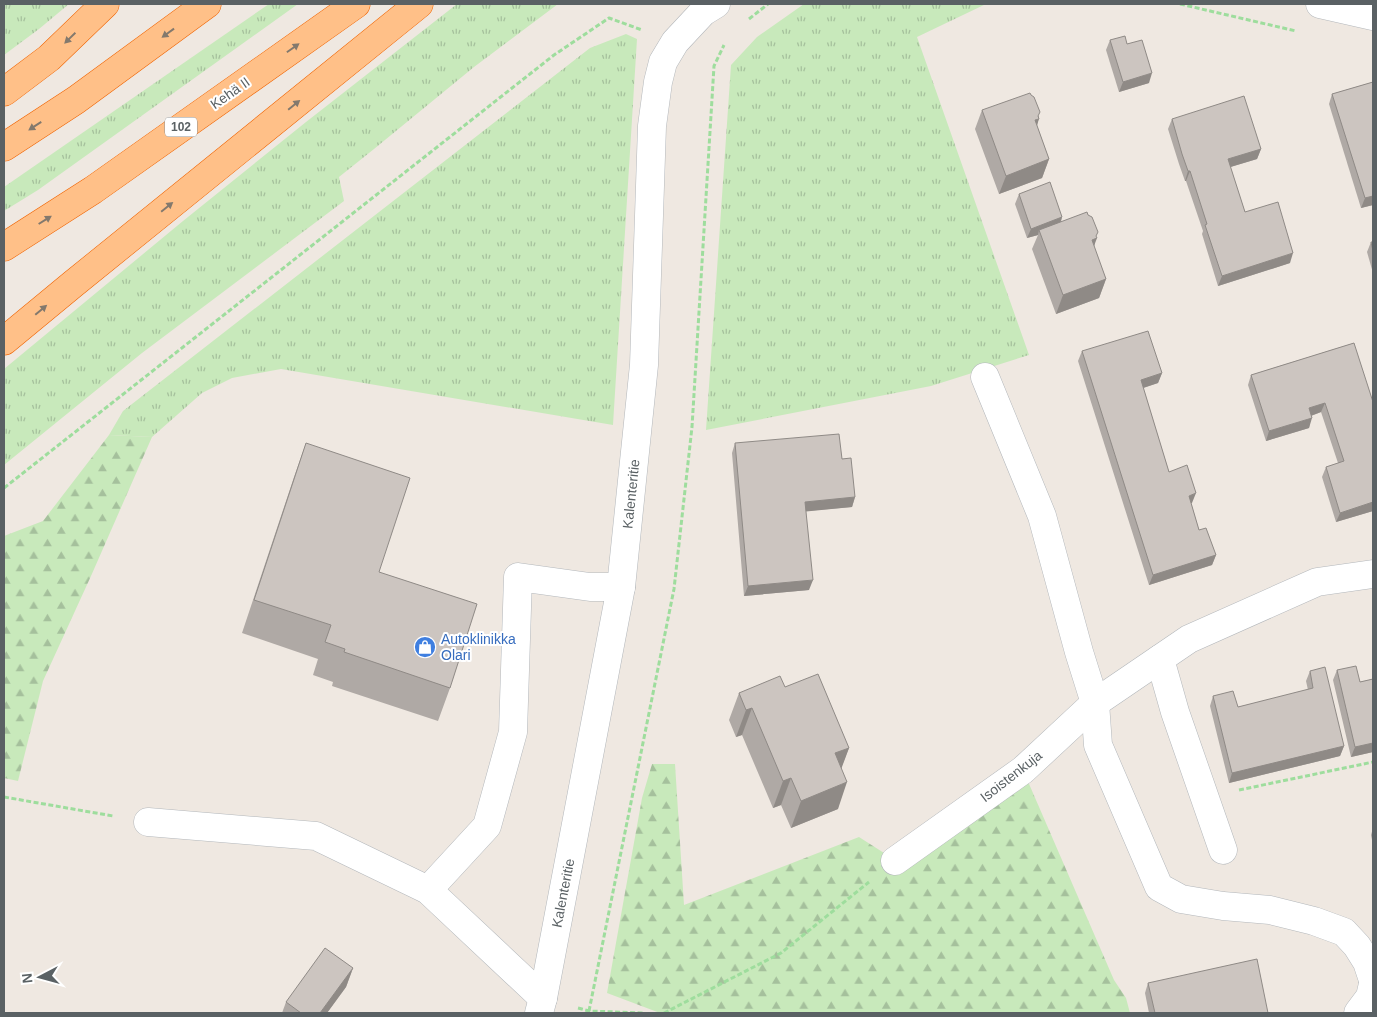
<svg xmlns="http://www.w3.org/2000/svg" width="1377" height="1017" viewBox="0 0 1377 1017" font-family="Helvetica,sans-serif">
<defs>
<pattern id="grass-tufts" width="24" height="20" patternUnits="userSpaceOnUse" patternTransform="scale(1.25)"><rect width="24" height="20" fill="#c8e9bb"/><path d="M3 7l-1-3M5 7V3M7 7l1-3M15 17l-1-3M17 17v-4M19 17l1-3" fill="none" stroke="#a5c09c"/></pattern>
<pattern id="forest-firs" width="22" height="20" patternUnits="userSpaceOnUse" patternTransform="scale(1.25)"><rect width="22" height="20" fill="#c8e9bb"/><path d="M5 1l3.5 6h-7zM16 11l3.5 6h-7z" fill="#a5c09c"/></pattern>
</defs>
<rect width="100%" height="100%" fill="#efe8e1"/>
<g fill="url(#grass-tufts)">
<polygon points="4,4 69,4 39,29 4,55"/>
<polygon points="269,4 298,4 38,190 4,211 4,187"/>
<polygon points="457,4 558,4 474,67 374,149 339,177 344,201 142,353 4,465 4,369 183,221 306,122"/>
<polygon points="804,4 986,4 917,37 1029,355 931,386 706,430 731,65 757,37"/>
<polygon points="626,34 637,39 613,425 281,369 232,378 202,393 152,437 109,435 123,411 590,48"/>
</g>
<g fill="url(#forest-firs)">
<polygon points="109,435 152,437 91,576 43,681 18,781 4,778 4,536 43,521"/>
<polygon points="652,764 675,764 684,905 859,837 895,860 1023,770 1114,980 1126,998 1130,1013 660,1013 607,993 642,798"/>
</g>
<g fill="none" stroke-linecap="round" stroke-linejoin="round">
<g stroke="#b3b7bb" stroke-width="29">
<g id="minor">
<polyline points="1320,4 1373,16"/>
<polyline points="985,377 1042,516 1079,652 1095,703 1098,745 1159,887 1181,899 1223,906 1270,910 1314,921 1344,932 1357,946 1367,962 1373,980"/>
<polyline points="1160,659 1175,712 1223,850"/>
<polyline points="148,822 316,836 428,890 543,998"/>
<polyline points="895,861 1023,770 1095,703 1189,639 1317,582 1373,574"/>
<polyline points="428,890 487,826 513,732 518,577 590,587 621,587"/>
<polyline points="539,1013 543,998 621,587 644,365 652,126 658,82 663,62 675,42 703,12 716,4"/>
<polyline points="1358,1013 1370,997 1373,984"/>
</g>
</g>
<g stroke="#f06300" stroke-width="29">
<g id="highway">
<polyline points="4,92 49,58 105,4"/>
<polyline points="4,147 76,100 207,4"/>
<polyline points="4,247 93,190 356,4"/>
<polyline points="4,341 73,284 419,4"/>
</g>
</g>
<g stroke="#9edd9d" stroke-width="3" stroke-dasharray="5 2.5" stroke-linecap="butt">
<polyline points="1180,4 1296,31"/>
<polyline points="749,19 768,4"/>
<polyline points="4,488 554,55 609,18 642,30"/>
<polyline points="1239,790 1373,762"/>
<polyline points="4,797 113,816"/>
<polyline points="578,1008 589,1011 643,1013"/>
<polyline points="589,1011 674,589 692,427 714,66 724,45"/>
<polyline points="664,1013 781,953 869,882"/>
</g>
<use href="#minor" stroke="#fff" stroke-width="28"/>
<use href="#highway" stroke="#ffc088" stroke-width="28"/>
</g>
<g fill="#afa9a5">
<polygon points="1110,40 1127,44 1149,83 1119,92 1106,50"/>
<polygon points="1373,82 1373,205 1361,208 1329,104 1332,94"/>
<polygon points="982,110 1039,116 1037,126 1049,159 1042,178 999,194 975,129"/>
<polygon points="1172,119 1261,149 1257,159 1230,167 1245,212 1290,263 1218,286 1202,234 1203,231 1186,181 1185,181 1179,164 1168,129"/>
<polygon points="1019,194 1062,217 1061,222 1096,236 1094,247 1106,279 1099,298 1056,314 1032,249 1038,235 1027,238 1015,204"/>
<polygon points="1371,242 1373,242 1373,273 1367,252"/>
<polygon points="1354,343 1373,511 1336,522 1322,477 1326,467 1338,463 1321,412 1311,416 1309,428 1266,441 1248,385 1251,375"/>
<polygon points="1082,351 1162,373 1158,383 1143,388 1169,472 1192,503 1191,503 1199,530 1216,555 1212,565 1149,585 1078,361"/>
<polygon points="306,443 379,572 450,688 438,721 332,686 333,682 313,675 318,659 242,633 294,477"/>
<polygon points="735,443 842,459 855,497 852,507 806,511 809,590 744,596 732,453"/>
<polygon points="1337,670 1360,682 1373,679 1373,752 1351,757 1333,680"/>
<polygon points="1310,671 1344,746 1340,756 1229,783 1210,706 1213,696 1238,707 1308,690 1306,681"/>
<polygon points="785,687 849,748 841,768 838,809 791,828 781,805 773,808 742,735 736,737 729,720 739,693"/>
<polygon points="1373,828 1373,845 1371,835"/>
<polygon points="353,968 346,987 327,1013 282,1013 286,1002"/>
<polygon points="1148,983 1268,1013 1149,1013 1145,993"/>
</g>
<g fill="#8f8a86">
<polygon points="1152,73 1149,83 1119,92 1123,82"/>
<polygon points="1039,119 1033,137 1035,120"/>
<polygon points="1261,149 1257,159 1224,169 1228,159"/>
<polygon points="1049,159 1042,178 999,194 1006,176"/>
<polygon points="1188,171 1190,171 1186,181 1185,181"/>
<polygon points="1373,196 1373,205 1361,208 1365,198"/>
<polygon points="1062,217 1059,227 1039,230 1038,235 1027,238 1031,229"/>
<polygon points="1097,238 1090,257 1092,240"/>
<polygon points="1293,253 1290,263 1218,286 1222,276"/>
<polygon points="1106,279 1099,298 1056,314 1063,295"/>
<polygon points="1162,373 1158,383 1137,390 1141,380"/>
<polygon points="1325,403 1321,412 1305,418 1309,408"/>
<polygon points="1312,418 1309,428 1266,441 1269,431"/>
<polygon points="1196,493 1192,503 1185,505 1189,496"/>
<polygon points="855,497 852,507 801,512 805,502"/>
<polygon points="1373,502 1373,511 1336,522 1340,513"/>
<polygon points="1216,555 1212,565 1149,585 1153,575"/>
<polygon points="813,580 809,590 744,596 748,586"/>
<polygon points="752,708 742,735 736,737 746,710"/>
<polygon points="1373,743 1373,752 1351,757 1355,747"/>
<polygon points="1344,746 1340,756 1229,783 1232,773"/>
<polygon points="849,748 839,775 835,753"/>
<polygon points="791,778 781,805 773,808 783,781"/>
<polygon points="847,782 838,809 791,828 801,801"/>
<polygon points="353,968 346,987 327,1013 320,1013"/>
</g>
<g fill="#ccc5c0" stroke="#8f8a86">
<polygon points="1125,36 1127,44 1142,40 1152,73 1123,82 1110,40"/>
<polygon points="1373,82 1373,196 1365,198 1332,94"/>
<polygon points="1030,93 1031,95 1034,97 1040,112 1038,116 1039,119 1035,120 1049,159 1006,176 982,110"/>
<polygon points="1244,96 1261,149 1228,159 1245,212 1278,202 1293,253 1222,276 1205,225 1207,224 1190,171 1188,171 1182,154 1172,119"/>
<polygon points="1050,182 1062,217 1031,229 1019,194"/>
<polygon points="1087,212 1088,215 1092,217 1098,232 1096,236 1097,238 1092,240 1106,279 1063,295 1039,230"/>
<polygon points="1371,242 1373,242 1373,251"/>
<polygon points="1148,331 1162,373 1141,380 1169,472 1187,465 1196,493 1189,496 1199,530 1206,528 1216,555 1153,575 1082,351"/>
<polygon points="1354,343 1373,402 1373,502 1340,513 1326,467 1344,461 1325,403 1309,408 1312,418 1269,431 1251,375"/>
<polygon points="839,434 842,459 851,458 855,497 805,502 813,580 748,586 735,443"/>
<polygon points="306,443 410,478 379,572 477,604 450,688 344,652 345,649 325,642 331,625 254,600"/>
<polygon points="1356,666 1360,682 1373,679 1373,743 1355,747 1337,670"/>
<polygon points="1325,667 1344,746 1232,773 1213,696 1233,691 1238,707 1313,688 1310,671"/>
<polygon points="818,674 849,748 835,753 847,782 801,801 791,778 783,781 752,708 746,710 739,693 780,676 785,687"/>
<polygon points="325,948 353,968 320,1013 301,1013 286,1002"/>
<polygon points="1257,959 1268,1013 1155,1013 1148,983"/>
</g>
<defs><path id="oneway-solid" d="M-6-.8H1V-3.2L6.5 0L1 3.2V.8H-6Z" transform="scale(1.25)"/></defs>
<g fill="#83796d">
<use href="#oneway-solid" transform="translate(168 33) rotate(144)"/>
<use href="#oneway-solid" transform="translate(70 38) rotate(136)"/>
<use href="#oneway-solid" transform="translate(293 48) rotate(-35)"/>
<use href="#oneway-solid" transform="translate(294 105) rotate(-39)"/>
<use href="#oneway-solid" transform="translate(35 126) rotate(147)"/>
<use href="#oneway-solid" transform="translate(167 207) rotate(-39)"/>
<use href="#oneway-solid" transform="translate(45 220) rotate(-32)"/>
<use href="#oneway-solid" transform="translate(41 310) rotate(-40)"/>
</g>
<defs>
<g id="shop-disc" transform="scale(1.125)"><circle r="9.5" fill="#3f7fe0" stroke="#fff"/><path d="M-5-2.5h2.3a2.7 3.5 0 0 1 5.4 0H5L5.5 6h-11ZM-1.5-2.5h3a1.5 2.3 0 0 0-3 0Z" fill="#fff"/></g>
</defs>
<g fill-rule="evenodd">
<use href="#shop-disc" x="425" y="647"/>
</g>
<g text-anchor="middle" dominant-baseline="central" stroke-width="4" stroke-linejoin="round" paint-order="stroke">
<rect fill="#fff" stroke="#8c9092" stroke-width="1" x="165" y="117.5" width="32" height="19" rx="4"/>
<g font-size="12" font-weight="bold" fill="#5a6164">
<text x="181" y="127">102</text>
</g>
<g font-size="14" fill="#5a6164" stroke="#fff">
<text transform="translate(230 93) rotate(-35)">Kehä II</text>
<text transform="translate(631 494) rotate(-84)">Kalenteritie</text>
<text transform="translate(1011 776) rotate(-38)">Isoistenkuja</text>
<text transform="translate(563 893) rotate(-79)">Kalenteritie</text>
</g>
<g font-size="14" fill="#366cbe" stroke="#fff" text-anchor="start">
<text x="441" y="639">Autoklinikka<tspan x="441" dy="16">Olari</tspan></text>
</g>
</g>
<rect width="1377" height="1017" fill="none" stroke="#5a6164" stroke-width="10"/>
<g transform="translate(40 977) rotate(264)" stroke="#ffffff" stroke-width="4" paint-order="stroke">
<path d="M0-4L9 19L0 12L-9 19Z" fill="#5a6164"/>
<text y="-8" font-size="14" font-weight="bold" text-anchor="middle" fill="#5a6164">N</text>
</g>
</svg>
